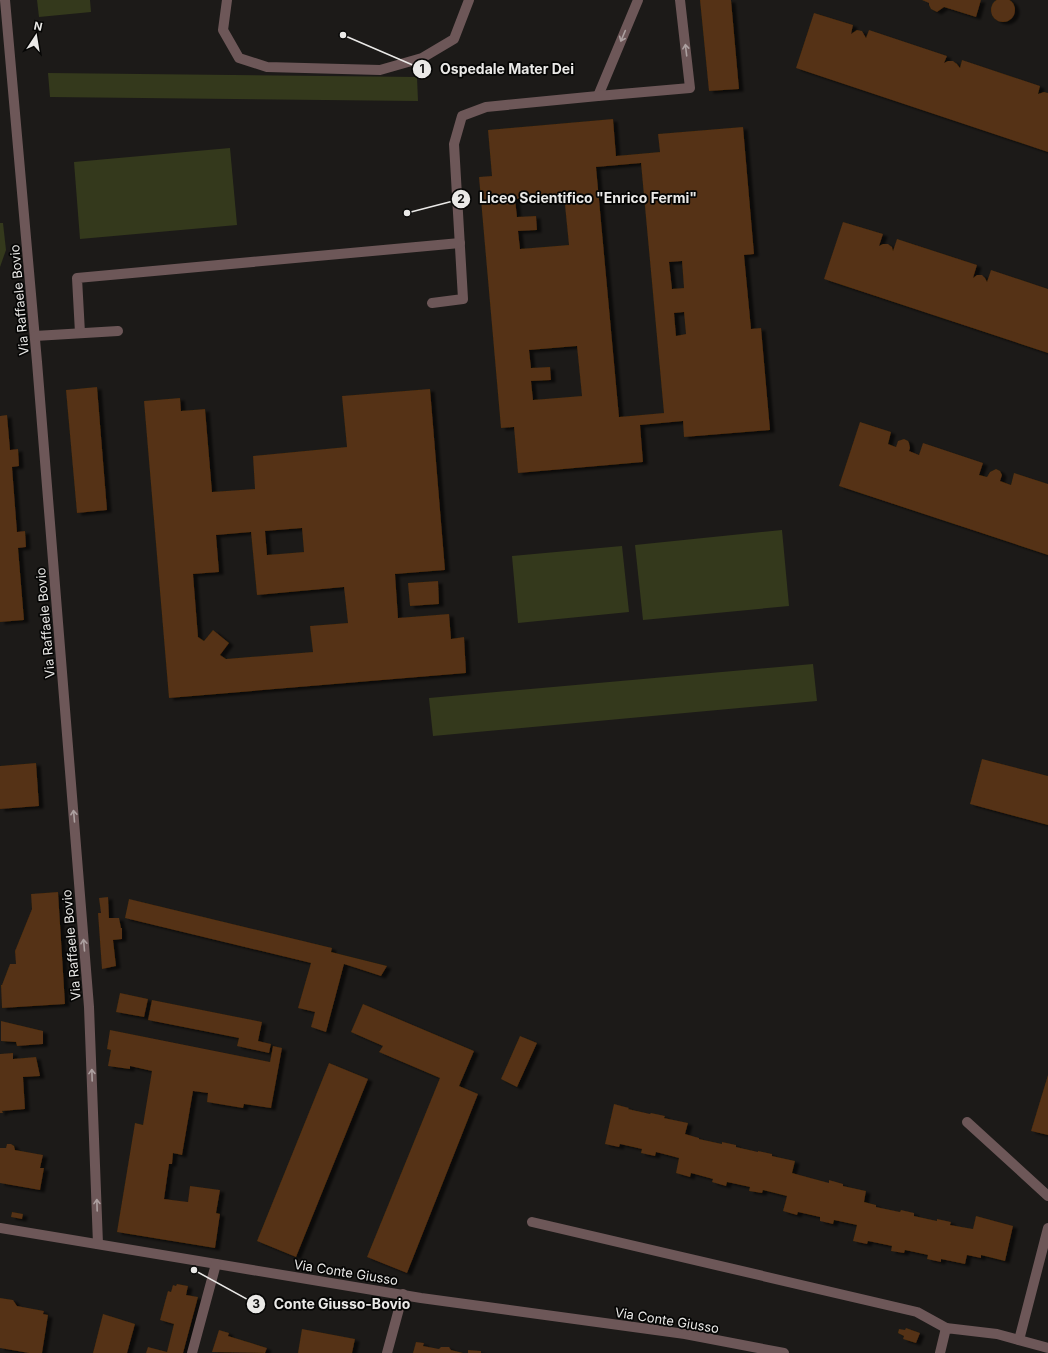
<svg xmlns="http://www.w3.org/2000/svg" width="1048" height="1353" viewBox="0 0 1048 1353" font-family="Inter,sans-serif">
<defs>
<filter id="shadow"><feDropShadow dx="4.5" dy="2.5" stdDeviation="1" flood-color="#0009"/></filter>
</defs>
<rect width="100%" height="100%" fill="#1c1a18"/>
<g fill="#34391c">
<polygon points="37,0 90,0 91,12 39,17"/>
<polygon points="48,73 417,77 418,101 50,97"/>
<polygon points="230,148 237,225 80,239 74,162"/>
<polygon points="0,223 3,223 6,250 0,267"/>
<polygon points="782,530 789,606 643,620 635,545"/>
<polygon points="622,546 629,612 518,623 512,556"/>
<polygon points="813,664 817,701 433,736 429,698"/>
</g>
<g fill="#543112" fill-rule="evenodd" filter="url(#shadow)">
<circle cx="1003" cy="10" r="12"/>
<polygon points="700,0 731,0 739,89 709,91"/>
<polygon points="922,0 981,0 976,17 944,7 937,12 931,9 929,5 929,3"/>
<polygon points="814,13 853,25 851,34 857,30 862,31 866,38 869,30 947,56 944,63 948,61 953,61 957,64 960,68 962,60 1040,86 1038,94 1044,92 1048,93 1048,152 796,68"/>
<path d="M613,119L616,156L660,152L658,134L743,127L754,254L744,255L751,329L761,328L770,430L684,437L683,421L640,425L643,462L518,473L514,427L501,428L479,177L492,176L488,130ZM641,163L664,413L619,417L596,167ZM564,195L569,245L520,249L518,231L537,230L536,216L517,217L515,199ZM682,261L684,288L672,289L669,262ZM684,312L686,334L676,336L674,313ZM577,346L582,396L533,400L531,381L551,380L550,367L531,368L529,350Z"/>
<polygon points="843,222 883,234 879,246 883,244 888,244 892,247 893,251 897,239 977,265 973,278 977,275 982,275 985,278 987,282 991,270 1048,289 1048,353 824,279"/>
<polygon points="97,387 107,510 77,513 66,390"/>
<path d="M430,389L445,570L395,574L398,618L449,614L451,639L464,637L466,673L169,698L144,401L180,398L181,411L205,409L212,492L255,489L253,456L347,447L342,396ZM302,528L304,552L267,555L265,531ZM251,532L257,595L344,587L348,623L310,626L313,652L226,659L220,655L229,643L213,630L204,641L198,637L193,574L219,572L216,535Z"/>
<polygon points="7,415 10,450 18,449 19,466 12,467 17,532 25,531 26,547 18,548 24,620 0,622 0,416"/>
<polygon points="860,422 891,432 888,444 896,447 898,441 904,439 908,441 909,443 910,448 909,451 919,455 923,443 983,463 979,475 987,477 990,472 996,469 1000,471 1002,475 1000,481 1011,485 1014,473 1048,484 1048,555 839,486"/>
<polygon points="438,581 439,604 410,606 408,583"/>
<polygon points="982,759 1048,776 1048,825 970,804"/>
<polygon points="36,763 39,806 0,809 0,766"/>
<polygon points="58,892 65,1004 2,1008 1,985 2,985 10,964 16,964 15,951 32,909 31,894"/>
<polygon points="108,897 109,918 119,918 121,928 122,928 122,939 113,940 116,966 102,969 98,913 101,913 99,898"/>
<polygon points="129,899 332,948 331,952 387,966 381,976 344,964 326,1032 311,1027 315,1012 298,1008 311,963 125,918"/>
<polygon points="120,993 148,999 144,1017 116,1012"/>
<polygon points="152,1000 262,1022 258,1041 271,1044 269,1053 237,1046 239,1038 148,1020"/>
<polygon points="363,1004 474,1051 459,1086 478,1094 407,1273 367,1257 440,1078 379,1052 383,1046 351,1032"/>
<polygon points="1,1021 43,1031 43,1044 17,1046 16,1042 1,1041"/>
<polygon points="110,1030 270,1062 273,1046 282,1048 271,1108 244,1104 243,1108 207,1102 208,1093 193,1091 182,1155 173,1153 172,1164 169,1164 164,1199 188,1202 190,1186 220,1190 216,1213 220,1214 215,1248 117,1232 135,1123 143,1125 152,1071 130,1066 130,1069 108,1066 111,1050 107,1049"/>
<polygon points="520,1036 537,1043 517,1087 501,1079"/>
<polygon points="13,1053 13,1059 36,1057 40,1076 23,1077 25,1109 2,1111 3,1113 0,1113 0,1054"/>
<polygon points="329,1063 368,1079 296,1257 257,1241"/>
<polygon points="1048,1075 1048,1135 1031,1131"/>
<polygon points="614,1104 629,1108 628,1109 650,1114 651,1113 665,1116 664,1118 688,1123 685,1134 699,1138 699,1139 722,1144 722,1142 736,1145 736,1147 758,1152 758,1151 772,1154 772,1156 795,1161 792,1173 829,1183 829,1180 843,1184 843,1186 866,1191 864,1202 876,1205 876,1207 900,1212 901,1210 914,1213 914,1216 937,1221 937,1219 951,1222 950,1225 973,1229 976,1216 1013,1226 1005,1261 981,1255 981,1258 967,1255 965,1264 941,1259 941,1262 927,1259 928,1255 905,1250 904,1253 891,1251 892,1246 868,1241 867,1244 853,1241 857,1225 834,1220 833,1224 820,1221 820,1217 798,1212 797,1215 783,1211 787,1196 763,1190 762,1193 749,1191 750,1187 727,1182 726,1186 712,1182 713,1179 691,1173 690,1177 676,1173 679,1158 656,1152 655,1156 641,1153 642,1149 620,1144 619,1147 605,1144"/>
<polygon points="7,1144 11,1144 14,1146 15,1150 43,1155 40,1168 44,1168 40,1190 0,1183 0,1148 6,1148"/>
<polygon points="12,1212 23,1214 22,1219 11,1217"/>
<polygon points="177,1284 188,1286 186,1295 198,1297 183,1353 146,1353 148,1347 167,1352 174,1324 160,1320 168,1291 171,1292 173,1285 176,1286"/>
<polygon points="0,1298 13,1300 17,1306 44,1311 43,1314 48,1315 42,1353 29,1353 0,1348"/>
<polygon points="103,1314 135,1324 127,1353 93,1353"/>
<polygon points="906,1328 920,1333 916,1343 903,1339 904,1336 898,1333 899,1329 905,1330"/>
<polygon points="302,1329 355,1339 352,1353 298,1353"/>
<polygon points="219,1330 229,1333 228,1336 267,1348 265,1353 212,1352"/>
<polygon points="416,1342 424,1343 423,1346 439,1349 441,1347 449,1347 451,1350 463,1353 413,1353"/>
<polygon points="468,1350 481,1351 481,1353 468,1353"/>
</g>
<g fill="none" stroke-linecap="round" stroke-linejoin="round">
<g stroke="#6d5758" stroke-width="10">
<polyline points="5,0 37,362 89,1007 98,1244"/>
<polyline points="227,0 223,30 239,58 267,67 380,70 422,58 454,39 469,0"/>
<polyline points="598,96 638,0"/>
<polyline points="432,303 463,299 454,144 462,116 486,107 598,96 690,88 680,0"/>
<polyline points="80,333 77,278 460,243"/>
<polyline points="35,336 118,331"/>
<polyline points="967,1122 1048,1196"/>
<polyline points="532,1222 917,1312 946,1328"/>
<polyline points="0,1228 421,1298 685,1334 784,1353"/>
<polyline points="1019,1340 1048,1228"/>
<polyline points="192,1353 216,1264"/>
<polyline points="387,1353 403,1294"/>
<polyline points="940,1353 946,1328 997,1334 1048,1348"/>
</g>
</g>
<defs><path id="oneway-shaft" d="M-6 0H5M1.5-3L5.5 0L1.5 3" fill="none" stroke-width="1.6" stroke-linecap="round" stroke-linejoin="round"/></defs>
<g stroke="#aca0a0">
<use href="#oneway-shaft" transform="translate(623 36) rotate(113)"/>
<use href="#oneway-shaft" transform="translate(686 50) rotate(-97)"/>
<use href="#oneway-shaft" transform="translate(74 816) rotate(-95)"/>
<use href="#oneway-shaft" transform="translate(84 945) rotate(-95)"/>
<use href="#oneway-shaft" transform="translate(92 1075) rotate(-92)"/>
<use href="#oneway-shaft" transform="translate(97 1205) rotate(-92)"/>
</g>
<g text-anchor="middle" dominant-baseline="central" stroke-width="3.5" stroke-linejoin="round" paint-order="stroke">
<g font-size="13" fill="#eae9e7" stroke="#060605">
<text transform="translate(19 300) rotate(-95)">Via Raffaele Bovio</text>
<text transform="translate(45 623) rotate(-95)">Via Raffaele Bovio</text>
<text transform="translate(71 945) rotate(-95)">Via Raffaele Bovio</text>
<text transform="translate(346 1272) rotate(9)">Via Conte Giusso</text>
<text transform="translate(667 1320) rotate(9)">Via Conte Giusso</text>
</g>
</g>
<path fill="none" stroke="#eae9e7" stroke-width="1.5" d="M343 35L422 69M407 213L461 199M194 1270L256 1304"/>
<g fill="#eae9e7" stroke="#060605" stroke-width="1.5">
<circle cx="343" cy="35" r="4"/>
<circle cx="407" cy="213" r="4"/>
<circle cx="194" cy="1270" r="4"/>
<circle cx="422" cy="69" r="10"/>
<circle cx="461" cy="199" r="10"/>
<circle cx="256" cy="1304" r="10"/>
</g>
<g font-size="12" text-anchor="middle" font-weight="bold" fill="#111">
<text x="422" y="73">1</text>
<text x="461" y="203">2</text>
<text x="256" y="1308">3</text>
</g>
<g font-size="14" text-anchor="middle" font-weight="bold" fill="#eae9e7" stroke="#060605" stroke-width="3.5" stroke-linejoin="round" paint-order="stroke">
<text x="507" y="74">Ospedale Mater Dei</text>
<text x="588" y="203">Liceo Scientifico "Enrico Fermi"</text>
<text x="342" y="1309">Conte Giusso-Bovio</text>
</g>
<g transform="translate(36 36) rotate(12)" stroke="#060605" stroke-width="3" paint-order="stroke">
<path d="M0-3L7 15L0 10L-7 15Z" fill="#eae9e7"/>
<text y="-6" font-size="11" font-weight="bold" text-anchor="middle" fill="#eae9e7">N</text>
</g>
</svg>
